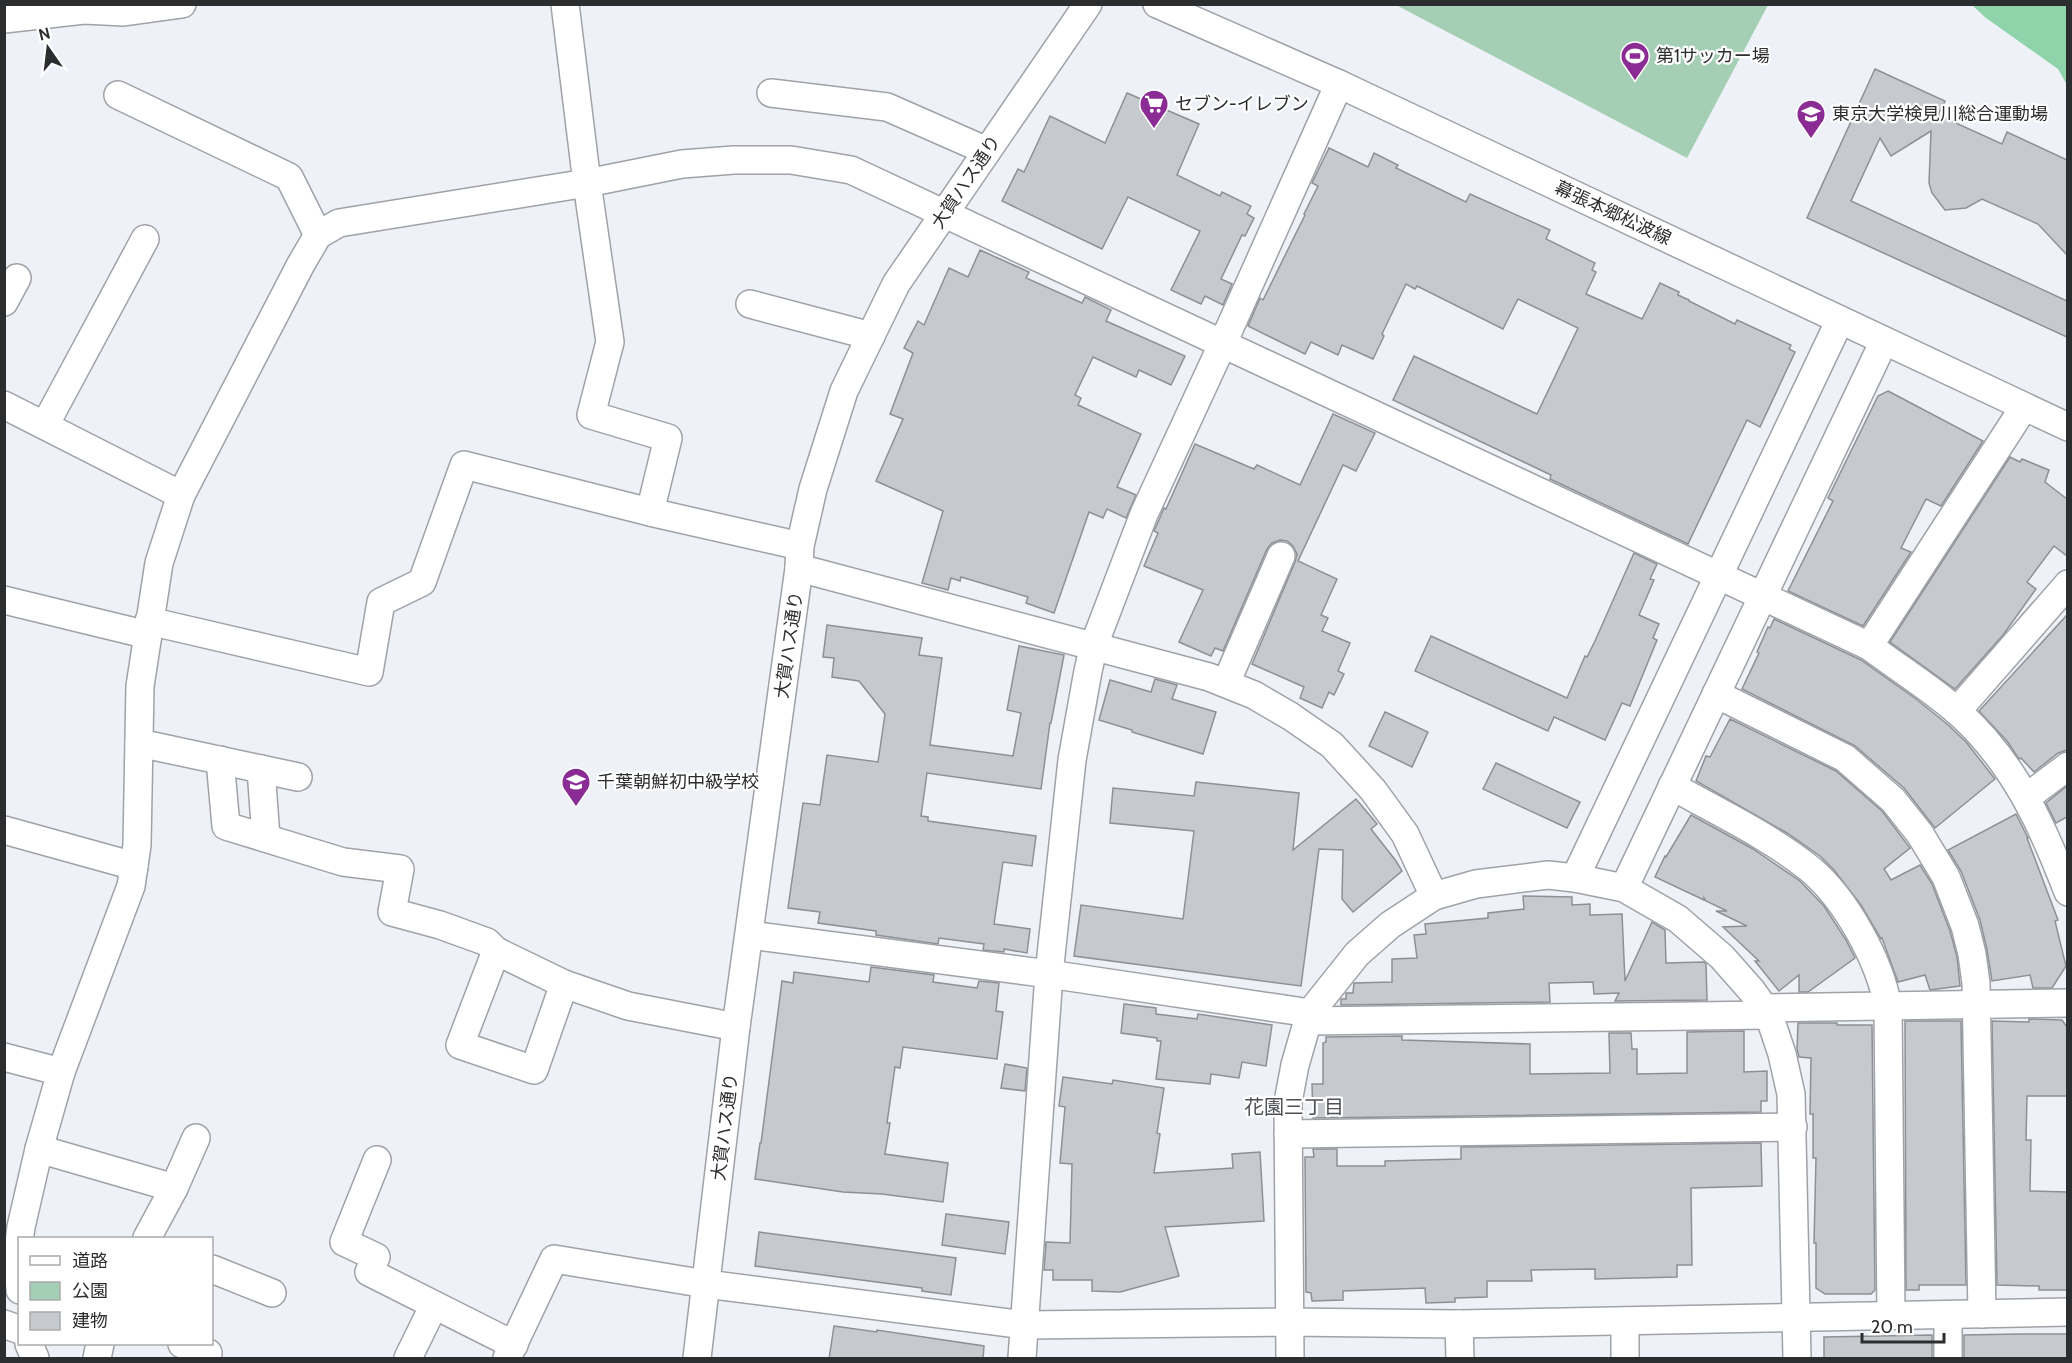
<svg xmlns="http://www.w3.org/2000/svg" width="2072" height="1363" viewBox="0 0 2072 1363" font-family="Cabin,'Noto Sans JP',sans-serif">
<rect width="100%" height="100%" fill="#eef1f7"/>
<polygon fill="#a5cfb5" points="1396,5 1768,5 1687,158"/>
<polygon fill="#8fd3ab" points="1972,5 2067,5 2067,85 2058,69 1986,18"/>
<g fill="#c6cacf" stroke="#8d9095" stroke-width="1.5">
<polygon points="1875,69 1945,101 1938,115 2002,144 2007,132 2067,160 2067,255 2038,224 1982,199 1966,208 1945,210 1932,193 1929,183 1931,131 1891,156 1880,138 1851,201 2067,301 2067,337 1807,218"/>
<polygon points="1127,93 1199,124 1177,175 1220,196 1222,192 1251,206 1247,214 1254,218 1245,236 1242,235 1221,279 1232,284 1223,305 1205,296 1201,304 1171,290 1200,231 1128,197 1102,249 1002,201 1018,169 1024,172 1050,116 1105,143"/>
<polygon points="1329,148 1368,167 1374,153 1398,165 1396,168 1466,202 1470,194 1550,230 1546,239 1595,263 1592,270 1596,272 1586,294 1642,319 1660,283 1679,292 1678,295 1689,300 1689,301 1735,324 1737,320 1791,345 1789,349 1795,352 1760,427 1747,420 1688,544 1550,479 1551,475 1393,400 1414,356 1537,414 1578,328 1518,299 1503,329 1417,286 1415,289 1406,284 1382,334 1384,336 1373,359 1342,345 1338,355 1311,342 1305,354 1248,326 1260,298 1263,300 1305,215 1304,214 1318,186 1312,183"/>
<polygon points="980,250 1029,272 1026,278 1082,303 1085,297 1111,310 1106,321 1185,356 1171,385 1139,370 1136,377 1093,357 1075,395 1081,398 1078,405 1141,434 1117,487 1136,495 1126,518 1107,509 1103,518 1089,512 1054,613 1026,603 1028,597 961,577 960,581 951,578 948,590 922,583 943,511 876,481 903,419 890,414 913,353 904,348 918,321 924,325 949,268 968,277"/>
<polygon points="1888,391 1983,441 1941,506 1926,499 1901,548 1911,552 1863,626 1788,591 1833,501 1828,498 1878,396"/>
<polygon points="1333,414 1375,433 1356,471 1343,465 1298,561 1337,579 1321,615 1328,618 1322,631 1350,643 1338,671 1344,674 1334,695 1329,692 1322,708 1300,698 1304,687 1252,664 1295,562 1297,554 1293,546 1287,541 1280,540 1272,543 1267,549 1223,651 1215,648 1211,656 1179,642 1203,590 1144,566 1158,533 1154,531 1159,520 1164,508 1166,509 1195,444 1254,469 1257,465 1300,485"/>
<polygon points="2010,457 2020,462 2022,459 2049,470 2045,482 2067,499 2067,556 2054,546 2027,582 2036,589 2003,635 1955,689 1890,642"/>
<polygon points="1634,553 1657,564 1650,579 1654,580 1639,615 1659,624 1653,638 1657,640 1630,706 1622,703 1605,740 1554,717 1548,731 1415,671 1431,636 1567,698 1585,656 1587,657 1595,641"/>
<polygon points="2067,615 2067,750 2058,753 2034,772 2021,758 2019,759 2007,741 1979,711"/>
<polygon points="1774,619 1861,660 1916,699 1947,724 1966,742 1995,779 1935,828 1904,788 1855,746 1742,689 1759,653 1757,652 1768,627 1770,628"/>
<polygon points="827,625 922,638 919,655 942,658 930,745 1013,756 1021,713 1007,710 1019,646 1064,655 1051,723 1050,723 1041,789 927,773 921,816 928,817 928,821 1036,836 1032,866 1003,862 994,924 1030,929 1027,953 1004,949 1004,952 983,950 984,944 939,938 938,944 876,935 876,931 818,923 820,912 788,908 803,803 820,805 827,755 878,762 885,714 859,681 832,677 834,658 823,657"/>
<polygon points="1155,679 1177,685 1172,699 1216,712 1203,754 1132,732 1132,730 1099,720 1110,680 1151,692"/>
<polygon points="1385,712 1428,732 1412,767 1369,746"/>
<polygon points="1730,719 1836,771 1882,811 1910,848 1884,869 1891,880 1920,865 1932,884 1950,931 1957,957 1960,986 1930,990 1925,975 1898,982 1882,938 1881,939 1861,905 1834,870 1820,856 1787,833 1696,781 1706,756 1710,757"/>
<polygon points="1496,763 1580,802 1567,828 1483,789"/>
<polygon points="1196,782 1299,793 1293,850 1356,799 1377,824 1371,829 1396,861 1402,871 1353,912 1342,899 1343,850 1319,849 1301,986 1074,956 1081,905 1183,919 1194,831 1110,823 1113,788 1194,796"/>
<polygon points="2067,786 2067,817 2056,823 2046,803"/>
<polygon points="2016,814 2028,838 2027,838 2058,920 2055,921 2066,966 2052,988 2033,988 2030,975 1992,981 1987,950 1980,920 1961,871 1948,850"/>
<polygon points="1691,815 1753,849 1800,881 1824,906 1846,940 1855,958 1808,992 1799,992 1799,975 1779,991 1755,961 1759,961 1723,927 1747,926 1716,911 1727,911 1706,901 1704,898 1704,900 1655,877 1665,856 1666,857"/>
<polygon points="1523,896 1572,897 1572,905 1590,904 1590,915 1622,914 1625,981 1652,922 1665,930 1666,963 1704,962 1706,964 1707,1000 1615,1001 1619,993 1594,994 1593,982 1549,983 1550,1002 1341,1005 1341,999 1346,999 1346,993 1353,993 1354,983 1392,982 1392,959 1417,958 1414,935 1426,934 1425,924 1488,918 1488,913 1524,909"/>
<polygon points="871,967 934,975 933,982 977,988 979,981 999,983 996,1011 1003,1012 997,1059 903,1047 900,1068 895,1067 887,1123 890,1123 885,1154 948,1163 943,1202 882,1194 843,1192 755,1179 760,1143 761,1143 782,981 793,983 794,972 869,982"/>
<polygon points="1124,1004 1156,1008 1156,1014 1197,1019 1198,1014 1272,1025 1266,1066 1242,1062 1239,1078 1211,1074 1210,1084 1156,1079 1161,1041 1157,1041 1157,1038 1121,1033"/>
<polygon points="2029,1019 2062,1020 2067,1027 2067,1096 2027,1096 2026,1140 2031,1140 2030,1191 2067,1192 2067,1290 2039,1290 2039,1286 1997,1285 1992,1021 2029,1022"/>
<polygon points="1905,1021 1961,1021 1966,1285 1919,1285 1919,1290 1906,1290"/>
<polygon points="1798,1023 1837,1023 1837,1025 1872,1025 1875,1290 1871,1294 1825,1294 1816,1288 1816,1243 1814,1243 1816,1158 1813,1158 1813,1114 1810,1114 1811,1058 1799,1057 1797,1049"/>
<polygon points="1744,1031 1744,1072 1767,1071 1767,1101 1761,1101 1761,1112 1313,1118 1312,1084 1323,1084 1323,1043 1326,1042 1326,1037 1402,1036 1402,1040 1530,1044 1530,1074 1610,1073 1609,1033 1631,1033 1632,1049 1637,1049 1637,1074 1687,1073 1687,1032"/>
<polygon points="1005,1064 1027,1068 1025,1091 1001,1088"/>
<polygon points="1063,1077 1112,1084 1113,1080 1164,1088 1157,1133 1160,1134 1154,1173 1233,1168 1232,1154 1260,1152 1264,1221 1165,1227 1179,1276 1120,1292 1092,1291 1092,1280 1053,1280 1053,1270 1044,1270 1046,1242 1070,1243 1072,1164 1060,1163 1065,1107 1059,1106"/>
<polygon points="1761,1143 1762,1186 1691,1188 1692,1265 1677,1265 1677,1277 1595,1279 1595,1269 1531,1270 1532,1281 1487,1281 1487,1297 1455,1298 1455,1302 1426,1303 1425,1288 1343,1291 1343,1300 1312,1301 1311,1293 1306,1292 1305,1157 1314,1157 1313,1149 1337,1149 1337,1166 1385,1166 1385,1161 1461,1159 1461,1147"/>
<polygon points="946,1214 1009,1222 1005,1254 942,1245"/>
<polygon points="759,1232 956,1258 951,1295 922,1291 922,1288 755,1266"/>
<polygon points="834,1326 877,1332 877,1330 984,1346 983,1359 829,1359"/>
<polygon points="2019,1334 2067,1334 2067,1359 1964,1359 1964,1335"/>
<polygon points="1932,1335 1932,1359 1824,1359 1824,1337"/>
</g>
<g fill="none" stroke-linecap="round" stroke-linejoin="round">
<g stroke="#9fa2a7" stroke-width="30">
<g id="minor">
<polyline points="565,4 587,183 610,342 591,415 668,438 650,512"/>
<polyline points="1157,4 1339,84 2068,427"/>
<polyline points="4,19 84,10 124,12 182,4"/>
<polyline points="771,93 887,107 987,151"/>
<polyline points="118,95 289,177 318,235"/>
<polyline points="4,302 17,278"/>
<polyline points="750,304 871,336"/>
<polyline points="4,405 181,495"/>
<polyline points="45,425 145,239"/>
<polyline points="799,568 1209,677 1254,695 1290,716 1332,745 1373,790 1405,834 1434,896"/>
<polyline points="4,600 148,635"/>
<polyline points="149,621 369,672 381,602 422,582 464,465 650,512 800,546"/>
<polyline points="1869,646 2024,407"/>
<polyline points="1226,683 1281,556"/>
<polyline points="1716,694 1845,758 1893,800 1920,834 1946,877 1965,926 1972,954 1976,983 1982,1314"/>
<polyline points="1957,711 2068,584"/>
<polyline points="139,743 298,777"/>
<polyline points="220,760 226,826 343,862 400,869 392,912 440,925 487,942 496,951 564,984 628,1006 736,1027"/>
<polyline points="261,769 266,838"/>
<path d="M1672,786C1716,811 1771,837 1810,869C1846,899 1880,961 1888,1007L1891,1315"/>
<polyline points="2027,797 2068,766"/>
<polyline points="4,830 134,866"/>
<polyline points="1575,878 1840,320"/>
<polyline points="1624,888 1884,341"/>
<polyline points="750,935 1049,974 1310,1013"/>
<polyline points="496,951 460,1045 534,1070 564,984"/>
<polyline points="1764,1008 2068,1003"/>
<polyline points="1308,1021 1769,1015"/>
<polyline points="4,1057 61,1072"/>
<polyline points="1288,1134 1793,1127"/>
<polyline points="39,1149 174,1188"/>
<polyline points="377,1160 344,1242 376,1257 369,1272 514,1345"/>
<polyline points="147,1238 174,1188 196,1138"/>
<polyline points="212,1269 272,1293"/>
<path d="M20,1290L17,1258L21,1227L39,1149L61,1072L131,886L137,845L140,686L159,563L181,495L301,264L318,235L339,223L587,183L682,164L734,160H791L851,170L1869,646C1898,668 1931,688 1958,712C2013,761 2042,824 2068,892"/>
<polyline points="1948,1315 1948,1358"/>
<polyline points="4,1324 20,1330"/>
<polyline points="1459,1324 1460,1358"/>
<polyline points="29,1344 35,1358"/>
<polyline points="182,1344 208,1353"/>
<polyline points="97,1358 100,1344"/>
<polyline points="408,1358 434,1305"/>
<polyline points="507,1358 554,1259 706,1284 1025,1325 1289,1322 1459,1324 2068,1312"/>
<polyline points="697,1358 736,1027 799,568 800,546 813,489 844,391 896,284 1088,4"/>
<polyline points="1022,1358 1049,974 1072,760 1088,671 1094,645 1144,514 1223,343 1339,84"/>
<polyline points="1290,1358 1288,1102 1295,1065 1310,1013 1357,954 1390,925 1434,896 1476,884 1548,875 1575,878 1624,888 1678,919 1722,957 1752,991 1769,1015 1782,1054 1791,1094 1797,1358"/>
<polyline points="1625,1358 1625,1321"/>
</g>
</g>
<use href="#minor" stroke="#fff" stroke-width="27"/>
</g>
<defs>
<g id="stadium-pin" transform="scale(1.5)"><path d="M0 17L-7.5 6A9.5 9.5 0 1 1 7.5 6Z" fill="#8b2b94" stroke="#fff"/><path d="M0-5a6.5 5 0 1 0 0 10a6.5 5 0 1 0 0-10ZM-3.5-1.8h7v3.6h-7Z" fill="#fff"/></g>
<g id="supermarket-pin" transform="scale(1.5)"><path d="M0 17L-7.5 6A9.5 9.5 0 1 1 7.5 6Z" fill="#8b2b94" stroke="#fff"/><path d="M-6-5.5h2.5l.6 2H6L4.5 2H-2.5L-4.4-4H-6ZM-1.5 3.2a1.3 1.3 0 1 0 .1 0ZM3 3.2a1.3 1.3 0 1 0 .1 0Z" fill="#fff"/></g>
<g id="university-pin" transform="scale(1.5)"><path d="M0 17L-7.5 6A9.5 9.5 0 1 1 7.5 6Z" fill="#8b2b94" stroke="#fff"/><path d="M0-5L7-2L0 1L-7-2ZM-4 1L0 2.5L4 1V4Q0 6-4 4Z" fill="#fff"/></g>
<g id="school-pin" transform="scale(1.5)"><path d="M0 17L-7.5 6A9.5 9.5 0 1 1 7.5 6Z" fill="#8b2b94" stroke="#fff"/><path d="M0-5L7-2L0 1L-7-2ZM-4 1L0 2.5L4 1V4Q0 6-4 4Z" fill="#fff"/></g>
</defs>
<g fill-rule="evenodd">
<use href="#stadium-pin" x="1635" y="56"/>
<use href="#supermarket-pin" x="1154" y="104"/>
<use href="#university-pin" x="1811" y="114"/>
<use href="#school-pin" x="576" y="782"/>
</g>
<g text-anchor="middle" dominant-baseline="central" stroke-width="4.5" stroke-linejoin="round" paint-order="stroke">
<g font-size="18" fill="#2c2d2f" stroke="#fff" text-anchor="start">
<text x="1656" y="56">第1サッカー場</text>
<text x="1175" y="104">セブン-イレブン</text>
<text x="1832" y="114">東京大学検見川総合運動場</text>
<text x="597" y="782">千葉朝鮮初中級学校</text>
</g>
<g font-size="18" fill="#2c2d2f" stroke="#fff">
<text transform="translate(966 182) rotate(-56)">大賀ハス通り</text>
<text transform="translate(1613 213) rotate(25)">幕張本郷松波線</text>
<text transform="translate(789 645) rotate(-82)">大賀ハス通り</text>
<text transform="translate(725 1127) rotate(-83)">大賀ハス通り</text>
</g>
<g font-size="20" fill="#4d5054" stroke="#fff">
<text x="1294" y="1107">花園三丁目</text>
</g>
</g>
<rect width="2072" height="1363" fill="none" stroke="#2c2d2f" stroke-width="12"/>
<rect x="18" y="1237" width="195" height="108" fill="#ffffff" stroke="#ababac" stroke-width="1.5"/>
<rect x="30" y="1256" width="30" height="9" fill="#ffffff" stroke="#ababac" stroke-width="1.5"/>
<text x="72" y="1267" font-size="18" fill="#2c2d2f">道路</text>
<rect x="30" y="1282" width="30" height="18" fill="#a5cfb5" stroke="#ababac" stroke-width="1.5"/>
<text x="72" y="1297" font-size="18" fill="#2c2d2f">公園</text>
<rect x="30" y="1312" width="30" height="18" fill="#c6cacf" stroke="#ababac" stroke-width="1.5"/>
<text x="72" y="1327" font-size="18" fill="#2c2d2f">建物</text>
<g transform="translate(48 48) rotate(346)" stroke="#ffffff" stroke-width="4.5" paint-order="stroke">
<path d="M0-4.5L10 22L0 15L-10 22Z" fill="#2c2d2f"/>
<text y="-9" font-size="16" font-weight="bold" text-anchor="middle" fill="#2c2d2f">N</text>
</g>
<path d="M1862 1333v9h82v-9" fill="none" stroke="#2c2d2f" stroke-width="3"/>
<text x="1871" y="1333" font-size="18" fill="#2c2d2f" stroke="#ffffff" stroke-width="4.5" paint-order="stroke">20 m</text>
</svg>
